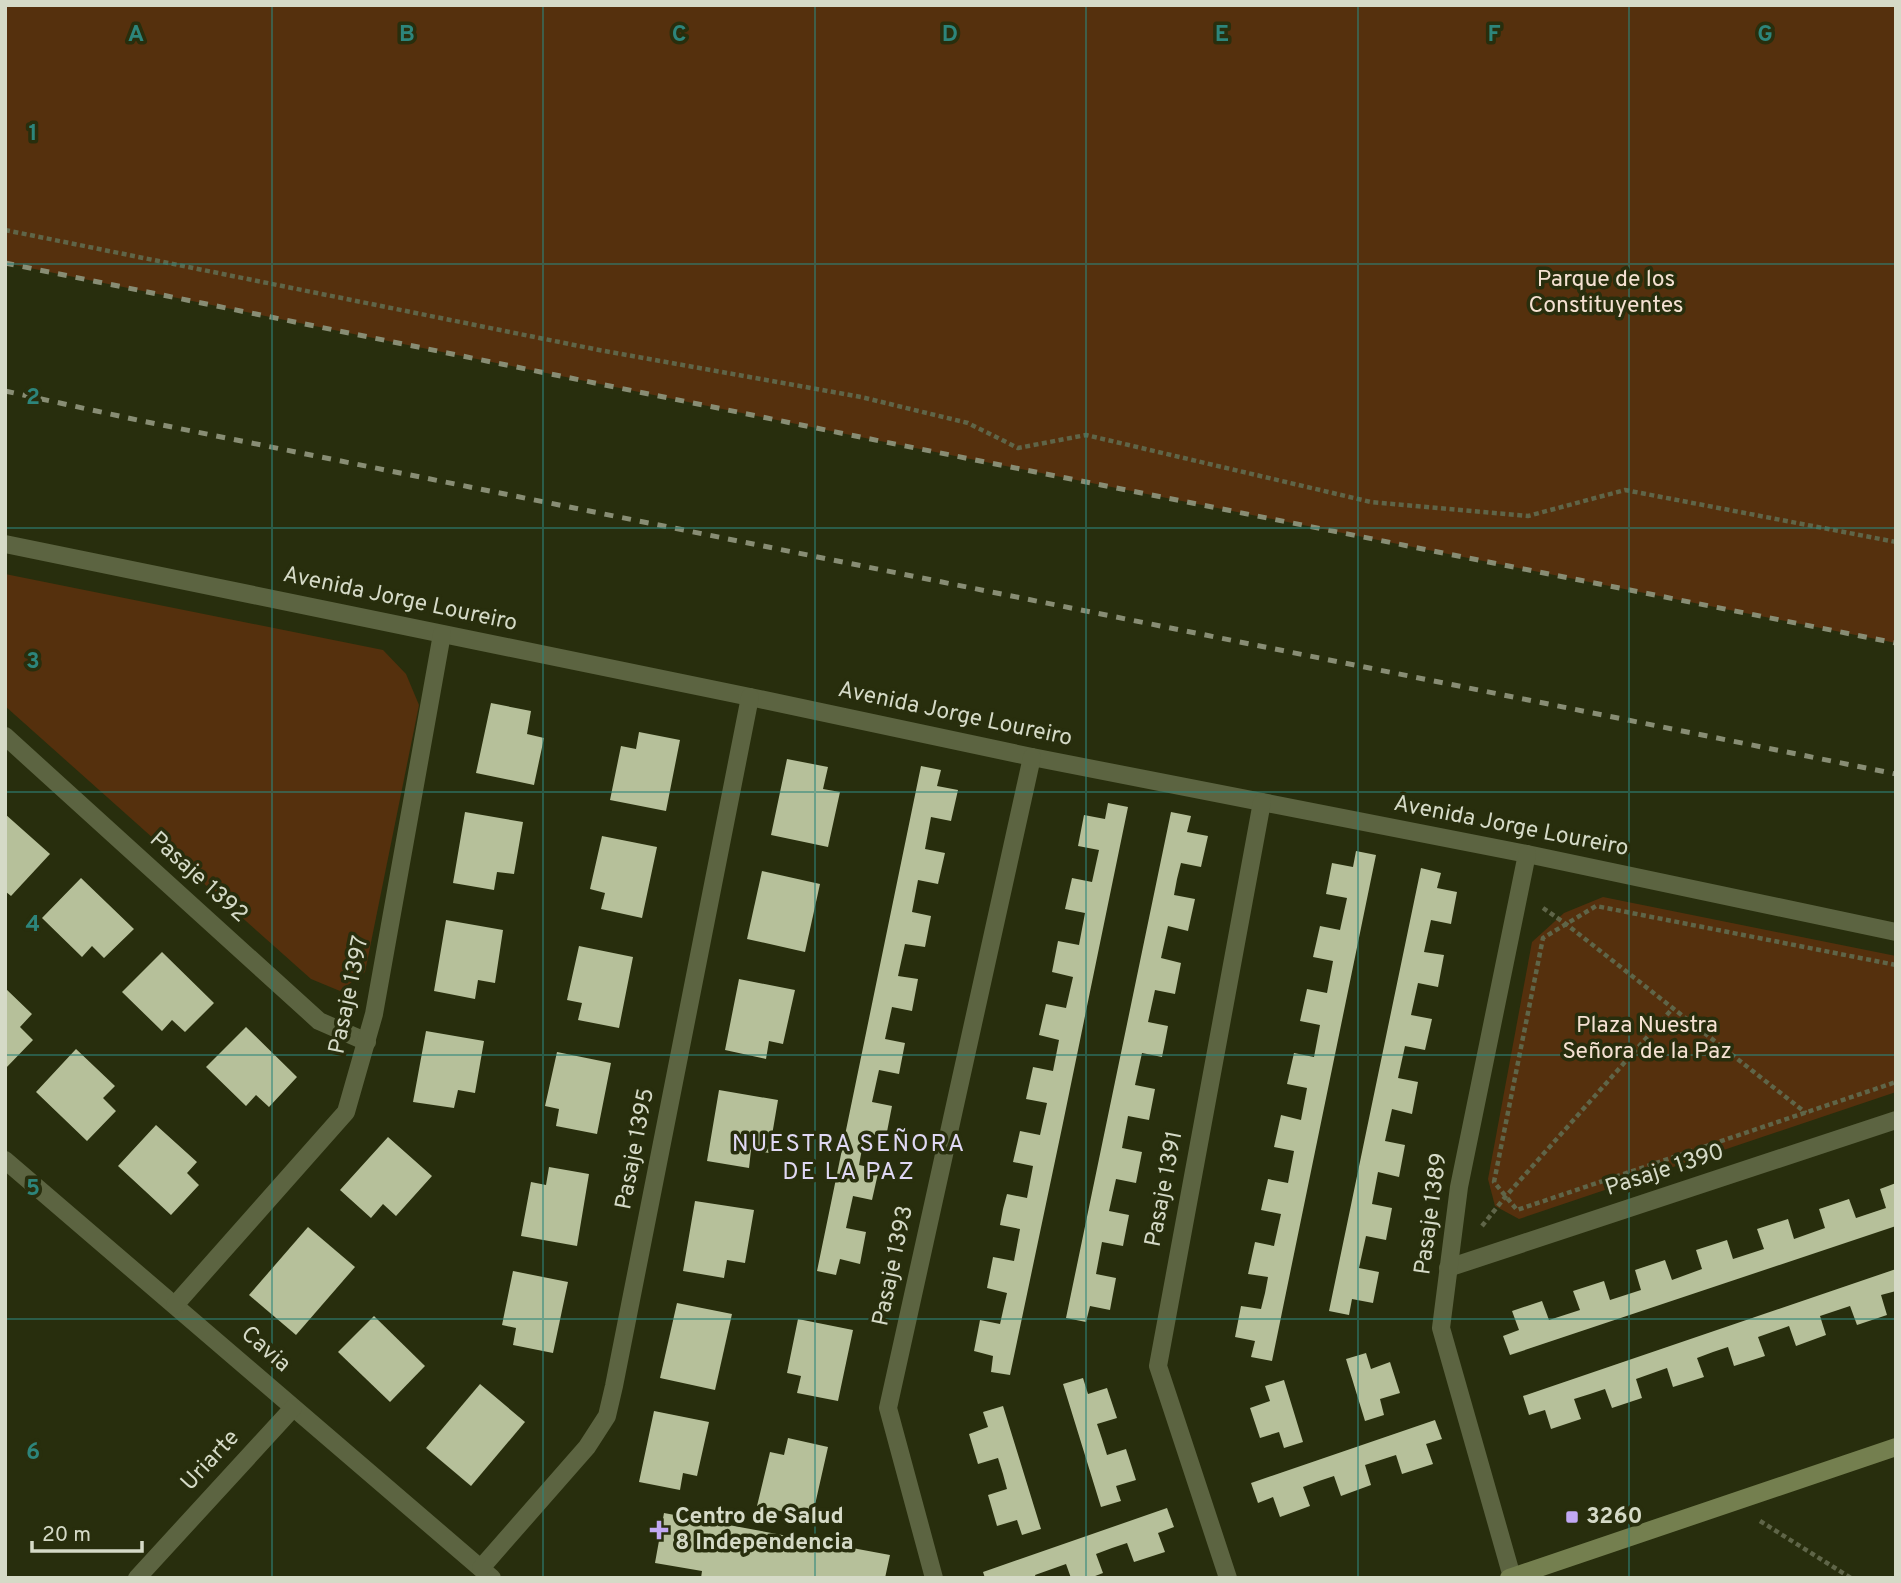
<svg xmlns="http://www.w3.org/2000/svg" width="1901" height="1583" viewBox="0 0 1901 1583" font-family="Overpass,sans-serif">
<rect width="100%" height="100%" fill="#282e0d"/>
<g fill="#55300d">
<polygon points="5,5 1896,5 1896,643 880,441 5,263"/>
<polygon points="5,574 383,650 406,674 419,705 365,972 340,991 311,979 5,706"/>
<polygon points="1603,897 1896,956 1896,1092 1519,1219 1495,1206 1488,1179 1532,942 1564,913"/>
</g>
<g fill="#b6c09a">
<polygon points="491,703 531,711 527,734 544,738 534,785 476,773"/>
<polygon points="639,732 680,740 666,811 610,800 621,746 636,749"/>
<polygon points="787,759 828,767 823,789 840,792 828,847 771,835"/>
<polygon points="921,766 941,770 937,786 958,790 951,821 931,817 925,849 945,853 938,884 918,880 912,912 931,916 925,947 905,944 898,976 918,979 912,1011 892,1007 885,1039 905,1043 899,1074 879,1070 872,1102 892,1106 886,1137 866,1133 862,1149 859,1165 879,1169 872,1200 853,1196 846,1228 866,1232 860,1264 840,1259 836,1275 817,1271"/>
<polygon points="1108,803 1128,807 1063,1123 1010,1375 991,1372 993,1356 974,1351 980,1320 1000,1324 1007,1293 987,1288 993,1257 1014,1261 1020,1229 1000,1225 1003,1209 1007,1194 1027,1198 1033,1166 1013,1162 1020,1131 1040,1135 1047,1103 1026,1099 1033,1067 1053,1071 1059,1040 1039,1035 1046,1004 1066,1008 1073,977 1052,972 1058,941 1079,945 1085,913 1065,909 1072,878 1092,882 1099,850 1078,846 1084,815 1105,819"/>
<polygon points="465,812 523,822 514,874 497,872 494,890 453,883"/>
<polygon points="1171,812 1191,816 1187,832 1208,836 1201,867 1181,863 1177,879 1174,895 1195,899 1188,931 1168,926 1161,958 1181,963 1175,994 1155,990 1148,1022 1168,1026 1165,1042 1162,1057 1142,1053 1135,1085 1155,1089 1149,1120 1128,1116 1122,1148 1142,1152 1136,1183 1116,1179 1109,1211 1129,1215 1123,1246 1102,1242 1096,1274 1116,1278 1110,1310 1090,1306 1086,1322 1066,1318"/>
<polygon points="5,814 50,854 11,896 5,891"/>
<polygon points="602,836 657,847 642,918 601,909 605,893 590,889"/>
<polygon points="1356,851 1376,855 1272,1361 1251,1357 1255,1341 1235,1337 1241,1306 1261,1309 1265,1293 1268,1277 1248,1274 1255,1242 1274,1246 1281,1214 1261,1210 1268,1179 1288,1183 1294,1151 1274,1147 1281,1115 1301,1120 1307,1088 1287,1084 1294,1053 1314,1057 1320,1025 1300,1021 1307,989 1327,993 1333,961 1313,957 1320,926 1340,930 1347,898 1326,894 1332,863 1353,867"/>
<polygon points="1421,868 1441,873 1437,888 1457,892 1451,924 1431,920 1424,952 1444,955 1438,987 1418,983 1411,1015 1432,1019 1425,1050 1405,1046 1398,1078 1418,1082 1412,1114 1392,1109 1385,1141 1405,1145 1399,1177 1378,1172 1372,1204 1392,1208 1386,1240 1366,1236 1359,1268 1379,1272 1373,1303 1352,1299 1349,1315 1329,1311"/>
<polygon points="762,871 820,884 805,952 747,939"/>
<polygon points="81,878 134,929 104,958 92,946 82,957 42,918"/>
<polygon points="446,920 503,930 495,983 478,980 475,999 434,991"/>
<polygon points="579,946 633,957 619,1028 578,1020 582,1003 567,1000"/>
<polygon points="162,952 214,1003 185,1032 172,1020 162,1031 122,992"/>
<polygon points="739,979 795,990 783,1044 769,1041 766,1059 725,1050"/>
<polygon points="5,988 32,1014 20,1027 33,1040 5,1069"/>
<polygon points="246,1027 297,1077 269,1107 256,1095 246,1106 206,1067"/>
<polygon points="426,1031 484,1041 475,1093 458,1090 454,1108 413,1102"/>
<polygon points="76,1049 115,1086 103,1098 116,1111 87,1141 36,1092"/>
<polygon points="557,1052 611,1063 597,1134 556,1126 559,1109 545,1106"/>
<polygon points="719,1090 778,1100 769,1153 751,1150 749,1168 707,1161"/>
<polygon points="156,1125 197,1162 187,1173 199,1185 171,1215 118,1166"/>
<polygon points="388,1137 432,1176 396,1216 383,1204 371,1218 340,1190"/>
<polygon points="549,1167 589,1174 577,1246 521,1236 531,1182 546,1185"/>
<polygon points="1896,1183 1896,1226 1510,1355 1503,1336 1519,1330 1512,1311 1542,1301 1549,1320 1580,1310 1573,1291 1604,1281 1610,1300 1641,1290 1635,1270 1665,1260 1672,1280 1702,1269 1696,1250 1727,1240 1733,1259 1764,1249 1757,1229 1788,1219 1794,1239 1825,1228 1819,1209 1849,1199 1856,1218 1886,1208 1880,1189"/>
<polygon points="695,1201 754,1210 745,1263 727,1260 724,1278 683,1271"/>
<polygon points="308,1227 355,1267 296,1335 249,1295"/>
<polygon points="1896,1269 1896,1291 1881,1295 1887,1315 1857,1325 1850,1306 1820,1316 1826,1335 1796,1346 1789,1326 1758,1337 1765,1356 1734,1366 1728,1347 1713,1352 1697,1358 1704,1377 1673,1387 1667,1368 1636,1379 1642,1398 1612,1408 1605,1389 1590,1394 1574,1399 1581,1419 1551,1429 1545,1410 1529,1415 1523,1396"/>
<polygon points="513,1271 568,1282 553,1353 513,1345 516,1328 502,1325"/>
<polygon points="677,1303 732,1314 715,1390 660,1378"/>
<polygon points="374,1316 425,1366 390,1402 338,1352"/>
<polygon points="798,1319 853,1330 838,1401 797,1393 801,1376 787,1373"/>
<polygon points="1366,1353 1371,1369 1390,1362 1400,1393 1380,1399 1384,1415 1365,1421 1346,1359"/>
<polygon points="1083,1378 1088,1394 1107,1388 1117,1418 1097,1424 1102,1439 1107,1455 1126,1449 1136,1480 1116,1486 1121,1501 1101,1507 1063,1384"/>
<polygon points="1284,1380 1303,1442 1284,1448 1279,1432 1260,1438 1250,1408 1270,1401 1265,1386"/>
<polygon points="480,1384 525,1422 471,1486 426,1448"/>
<polygon points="1003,1406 1041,1529 1022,1535 1017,1520 997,1526 988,1495 1007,1489 1003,1474 998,1458 978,1464 969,1434 988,1427 983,1412"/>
<polygon points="654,1411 709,1422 697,1476 683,1473 680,1490 639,1482"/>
<polygon points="1435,1420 1442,1439 1426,1444 1433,1464 1402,1474 1396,1455 1365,1465 1371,1485 1341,1496 1334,1476 1319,1481 1303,1487 1310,1506 1280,1517 1273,1497 1258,1503 1251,1483"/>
<polygon points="788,1438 828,1447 812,1518 757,1506 770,1452 784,1455"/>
<polygon points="1167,1508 1174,1527 1158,1533 1165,1552 1134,1562 1127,1543 1112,1548 1096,1554 1103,1573 1090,1578 1071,1578 1066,1564 1035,1575 1036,1578 985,1578 983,1572"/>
<polygon points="664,1513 890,1555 885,1578 701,1578 702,1571 655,1563"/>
</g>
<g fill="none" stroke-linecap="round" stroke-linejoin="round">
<g stroke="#5f6548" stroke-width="4.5" stroke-dasharray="5 3.5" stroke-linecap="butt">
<polyline points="5,230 599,350 861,397 968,423 1018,448 1086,435 1371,502 1528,516 1625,490 1896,542"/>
<polyline points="1543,908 1566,924 1806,1113"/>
<polyline points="1896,965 1596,906 1543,938 1494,1182 1517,1210 1896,1082"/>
<polyline points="1482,1226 1506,1196 1673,1008"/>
<polyline points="1760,1521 1851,1578"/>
</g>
<g stroke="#5c6441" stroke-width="18">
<polyline points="5,544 750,697 1032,757 1527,854 1896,932"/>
<polyline points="5,736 319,1021 367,1042"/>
<polyline points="5,1160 492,1578"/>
<polyline points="1448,1268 1896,1120"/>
<polyline points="175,1305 346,1112 374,1014 442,634"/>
<polyline points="481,1568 587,1447 607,1416 614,1386 750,697"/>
<polyline points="1512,1577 1441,1328 1459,1187 1527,854"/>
<polyline points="137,1578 293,1408"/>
<polyline points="934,1578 888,1408 1032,757"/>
<polyline points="1228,1578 1158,1366 1262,802"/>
</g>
<polyline stroke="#747f4f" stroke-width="18" points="1509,1578 1896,1447"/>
<g stroke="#888d74" stroke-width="5" stroke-dasharray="9 9" stroke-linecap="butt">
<polyline points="5,263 880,441 1896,643"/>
<polyline points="5,391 142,421 1896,774"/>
</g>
</g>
<path fill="none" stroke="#2d857b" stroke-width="2" stroke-opacity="0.55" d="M272,5V1578M543,5V1578M815,5V1578M1086,5V1578M1358,5V1578M1629,5V1578M5,264H1896M5,528H1896M5,792H1896M5,1055H1896M5,1319H1896"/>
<g fill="#c1a8f3" stroke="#282e0d" stroke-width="2.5">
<rect x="1565" y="1510" width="14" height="14" rx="3.5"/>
<path d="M655.5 1519.5h7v7h7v7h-7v7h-7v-7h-7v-7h7z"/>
</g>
<g text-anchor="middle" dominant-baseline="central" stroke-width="7" stroke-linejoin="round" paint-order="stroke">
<g font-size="23" fill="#f4e0d1" stroke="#282e0d">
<text x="1606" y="280">Parque de los<tspan x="1606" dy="26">Constituyentes</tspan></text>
<text x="1647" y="1026">Plaza Nuestra<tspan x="1647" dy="26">Señora de la Paz</tspan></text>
</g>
<g font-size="23" fill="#d5dac7" stroke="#282e0d">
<text transform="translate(400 600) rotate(12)">Avenida Jorge Loureiro</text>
<text transform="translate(955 715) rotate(12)">Avenida Jorge Loureiro</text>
<text transform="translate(1511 827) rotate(11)">Avenida Jorge Loureiro</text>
<text transform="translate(198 878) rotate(42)">Pasaje 1392</text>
<text transform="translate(350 995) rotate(-78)">Pasaje 1397</text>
<text transform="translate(636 1149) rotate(-79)">Pasaje 1395</text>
<text transform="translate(1665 1171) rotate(-18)">Pasaje 1390</text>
<text transform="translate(1165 1189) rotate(-79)">Pasaje 1391</text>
<text transform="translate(1432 1214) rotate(-82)">Pasaje 1389</text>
<text transform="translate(894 1266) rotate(-78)">Pasaje 1393</text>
<text transform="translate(265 1350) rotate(41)">Cavia</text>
<text transform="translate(211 1461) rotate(-47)">Uriarte</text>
</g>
<g font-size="23" font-weight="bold" fill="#d5dac7" stroke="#282e0d" text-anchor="start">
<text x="675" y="1517">Centro de Salud<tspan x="675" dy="26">8 Independencia</tspan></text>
<text x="1586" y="1517">3260</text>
</g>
<g font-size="24" letter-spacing="2" fill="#e0d8f4" stroke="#282e0d">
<text x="849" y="1145">NUESTRA SEÑORA<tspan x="849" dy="28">DE LA PAZ</tspan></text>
</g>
</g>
<g font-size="23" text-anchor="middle" font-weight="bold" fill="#2d857b" stroke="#282e0d" stroke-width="7" stroke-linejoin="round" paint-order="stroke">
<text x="136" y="41">A</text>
<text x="407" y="41">B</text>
<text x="679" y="41">C</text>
<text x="950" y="41">D</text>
<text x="1222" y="41">E</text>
<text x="1494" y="41">F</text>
<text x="1765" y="41">G</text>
<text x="33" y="140">1</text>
<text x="33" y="404">2</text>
<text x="33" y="668">3</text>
<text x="33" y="931">4</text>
<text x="33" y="1195">5</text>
<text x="33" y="1459">6</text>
</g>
<rect width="1901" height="1583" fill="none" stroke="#d5dac7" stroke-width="14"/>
<path d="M32 1541v10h110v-10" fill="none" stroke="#d5dac7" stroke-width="3.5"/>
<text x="42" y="1541" font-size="21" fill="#d5dac7" stroke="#282e0d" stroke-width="5" paint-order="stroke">20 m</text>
</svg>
